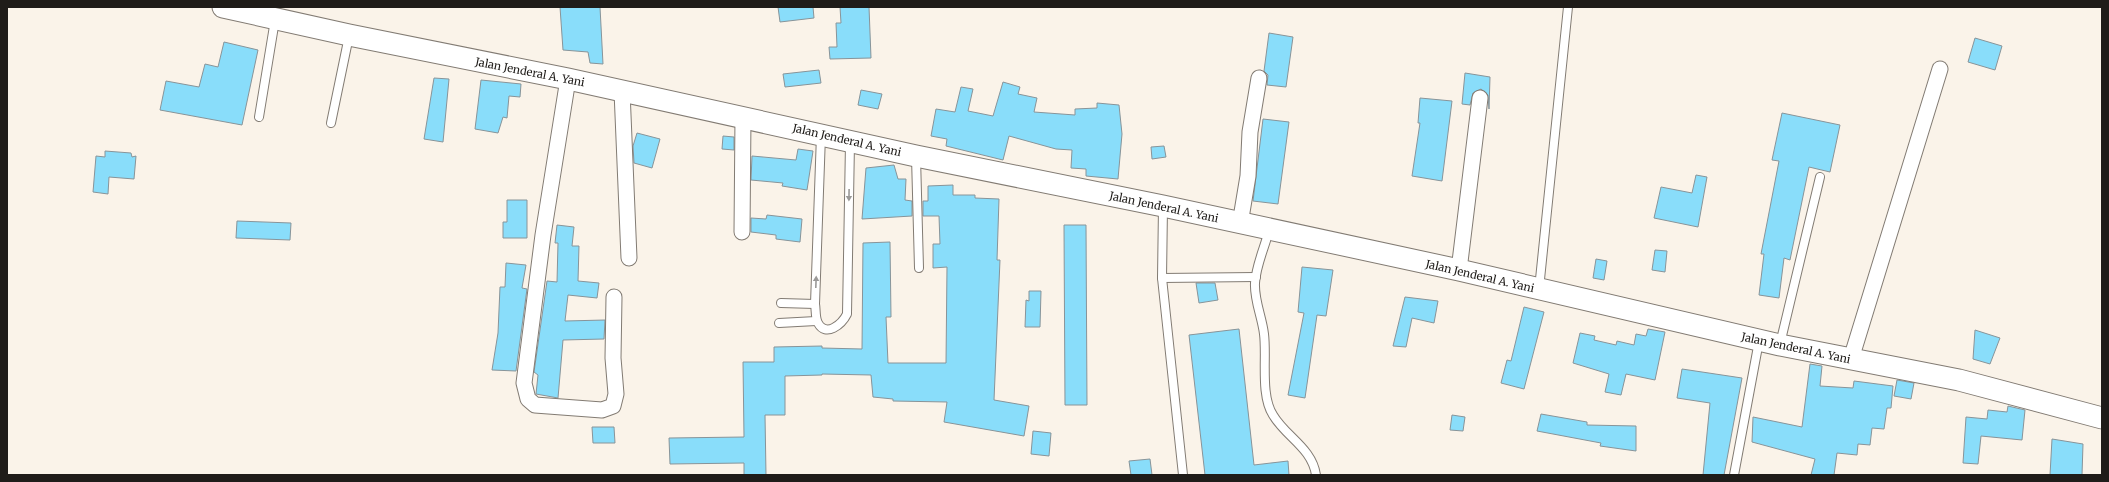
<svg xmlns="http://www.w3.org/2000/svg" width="2109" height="482" viewBox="0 0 2109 482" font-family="Merriweather,serif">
<rect width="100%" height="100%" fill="#faf3e9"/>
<g fill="#89ddfa" stroke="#889499">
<polygon points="560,7 600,7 603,64 590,63 588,52 563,50"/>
<polygon points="778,7 813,7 814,18 780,22"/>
<polygon points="840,7 869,7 871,58 830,59 829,47 837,47 836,23 841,23"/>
<polygon points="1269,33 1293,37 1286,87 1267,85 1268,75 1264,71"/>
<polygon points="1975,38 2002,46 1995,70 1968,62"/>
<polygon points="224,42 258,50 242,125 160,110 166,81 199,87 205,64 218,67"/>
<polygon points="819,70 821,83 785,87 783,74"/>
<polygon points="1465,73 1490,77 1489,109 1488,95 1481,89 1473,93 1470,105 1462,104"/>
<polygon points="434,78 449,79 443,142 424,139"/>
<polygon points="481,80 521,84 520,97 509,96 507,118 503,117 498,133 475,129"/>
<polygon points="1003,82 1020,87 1018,94 1037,98 1034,112 1075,115 1075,109 1097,108 1097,103 1119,105 1122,134 1118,179 1086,176 1086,169 1071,168 1072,150 1056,149 1009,136 1003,160 946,146 947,139 931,136 936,109 955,112 961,87 973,89 968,111 993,116"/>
<polygon points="861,90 882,94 878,109 858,105"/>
<polygon points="1420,98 1452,101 1442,181 1412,176 1420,123 1418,123"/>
<polygon points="1782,113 1840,125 1830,172 1809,167 1790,260 1784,258 1779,298 1759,295 1764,254 1761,254 1779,161 1772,160"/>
<polygon points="1263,119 1289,122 1278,204 1253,201"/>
<polygon points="637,133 660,139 652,168 634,163 633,146"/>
<polygon points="723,136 734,137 734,150 722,149"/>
<polygon points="1164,146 1166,157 1152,159 1151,147"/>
<polygon points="798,149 813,151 807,190 782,186 783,183 751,180 752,156 796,160"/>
<polygon points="105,151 131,153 132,157 136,156 134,179 109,177 108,194 93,192 96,156 105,157"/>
<polygon points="894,165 898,179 906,179 905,200 912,201 912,216 862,219 866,168"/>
<polygon points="1696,175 1707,177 1698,227 1654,218 1661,187 1692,193"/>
<polygon points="953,185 953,195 975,195 975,198 999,199 997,260 1000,260 994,400 1029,406 1024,436 944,422 947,402 893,401 893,399 873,397 871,375 822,374 822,375 785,376 785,415 765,415 766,475 744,475 744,463 670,464 669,438 744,437 743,362 774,362 774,347 822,346 822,348 862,349 863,243 890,242 891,317 886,317 888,363 946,363 947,267 933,268 933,244 940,244 939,216 923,216 923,201 928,201 928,186"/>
<polygon points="507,200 527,200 527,238 503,238 503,222 507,222"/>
<polygon points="767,215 802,219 800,242 776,239 776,235 751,232 751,218 766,219"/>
<polygon points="237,221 291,223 290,240 236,238"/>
<polygon points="557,225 574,227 572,246 579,246 578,281 599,283 597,298 568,295 565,321 605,320 604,339 563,340 558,398 536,394 538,375 534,372 547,281 557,282 558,243 555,243"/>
<polygon points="1064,225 1086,225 1087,405 1065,405"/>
<polygon points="1655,250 1667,251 1665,272 1652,270"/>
<polygon points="1596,259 1607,261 1604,280 1593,278"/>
<polygon points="506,263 526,265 522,288 527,289 516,371 492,370 498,333 500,287 505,287"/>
<polygon points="1302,267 1333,270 1326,316 1317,315 1305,398 1288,395 1304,313 1298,312"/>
<polygon points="1196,283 1215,283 1218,300 1199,303"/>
<polygon points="1029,291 1041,291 1040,327 1025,327 1026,300 1029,301"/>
<polygon points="1405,297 1438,301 1434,323 1412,318 1406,347 1393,346"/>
<polygon points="1524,307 1544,312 1524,389 1501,383 1507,360 1511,361"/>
<polygon points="1239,329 1254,465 1288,461 1289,475 1205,475 1189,335"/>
<polygon points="1648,329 1665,332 1655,380 1626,374 1621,395 1605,392 1609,374 1573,363 1580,333 1595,336 1594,340 1616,345 1617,341 1634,345 1636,334 1646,336"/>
<polygon points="1975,330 2000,338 1990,364 1973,359"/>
<polygon points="1810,364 1822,366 1820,386 1853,388 1854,381 1893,386 1891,408 1887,408 1884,429 1872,428 1870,445 1858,444 1857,455 1837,453 1834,475 1811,475 1815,459 1752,442 1753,417 1802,427"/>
<polygon points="1682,369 1742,378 1724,475 1703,475 1710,403 1677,398"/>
<polygon points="1897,380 1914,383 1911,399 1894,396"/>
<polygon points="2008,406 2025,410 2022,440 1981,436 1978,464 1963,463 1966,417 1987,419 1988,410 2007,412"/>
<polygon points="1541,414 1587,422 1587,425 1636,426 1636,451 1600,446 1601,443 1537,431"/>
<polygon points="1452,415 1465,417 1463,431 1450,430"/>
<polygon points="592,427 614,427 615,443 593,443"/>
<polygon points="1033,431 1051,433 1049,456 1031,454"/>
<polygon points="2052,439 2083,444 2082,475 2050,475"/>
<polygon points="1150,459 1152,475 1131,475 1129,461"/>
</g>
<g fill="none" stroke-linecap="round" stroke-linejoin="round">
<g stroke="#827b73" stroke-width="10">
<g id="lane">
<polyline points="259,117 275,20"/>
<polyline points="331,123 349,36"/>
<path d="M821,135L815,304C816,309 815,318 818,323C826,338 842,324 847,314L850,143"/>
<polyline points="916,157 919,268"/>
<polyline points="1163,207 1162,278 1183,475"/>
<path d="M1269,230C1265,247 1256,265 1255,283C1254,300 1262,317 1264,334C1267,357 1260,395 1273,415C1286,437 1312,448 1316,475"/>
<polyline points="1162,278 1256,277"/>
<polyline points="1539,289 1568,7"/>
<polyline points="781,303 815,304"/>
<polyline points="779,323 816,321"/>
<polyline points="1780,344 1820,177"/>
<polyline points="1734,475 1759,341"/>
</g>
</g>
<g stroke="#827b73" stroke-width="17">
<g id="street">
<polyline points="568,79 543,235 524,383 528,399 535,405 602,410 613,406 616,394 613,358 614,297"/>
<polyline points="622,91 629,258"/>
<polyline points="1240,224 1248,176 1250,132 1259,78"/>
<polyline points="742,232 743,117"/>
<polyline points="1459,270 1480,98"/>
<polyline points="1851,359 1940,69"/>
</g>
</g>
<g stroke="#827b73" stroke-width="23">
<polyline id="secondary" points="223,7 349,35 568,79 916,156 1163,206 1459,270 1780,345 1959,380 2102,418"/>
</g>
<use href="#lane" stroke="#fff" stroke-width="8"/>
<use href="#street" stroke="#fff" stroke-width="15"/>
<use href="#secondary" stroke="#fff" stroke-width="21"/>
</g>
<defs><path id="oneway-solid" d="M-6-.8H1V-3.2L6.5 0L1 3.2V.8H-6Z"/></defs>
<g fill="#9a9998">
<use href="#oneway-solid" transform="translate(849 195) rotate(91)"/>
<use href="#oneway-solid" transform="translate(816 282) rotate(-88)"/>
</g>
<g text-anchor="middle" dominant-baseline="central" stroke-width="3" stroke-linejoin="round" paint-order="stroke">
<g font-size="11" fill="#1f1c19" stroke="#fff">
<text transform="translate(530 72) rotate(11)">Jalan Jenderal A. Yani</text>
<text transform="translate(847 140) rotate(13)">Jalan Jenderal A. Yani</text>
<text transform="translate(1164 207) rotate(12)">Jalan Jenderal A. Yani</text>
<text transform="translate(1480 276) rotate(13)">Jalan Jenderal A. Yani</text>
<text transform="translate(1796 348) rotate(12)">Jalan Jenderal A. Yani</text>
</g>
</g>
<rect width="2109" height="482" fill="none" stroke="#1f1c19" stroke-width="16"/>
</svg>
